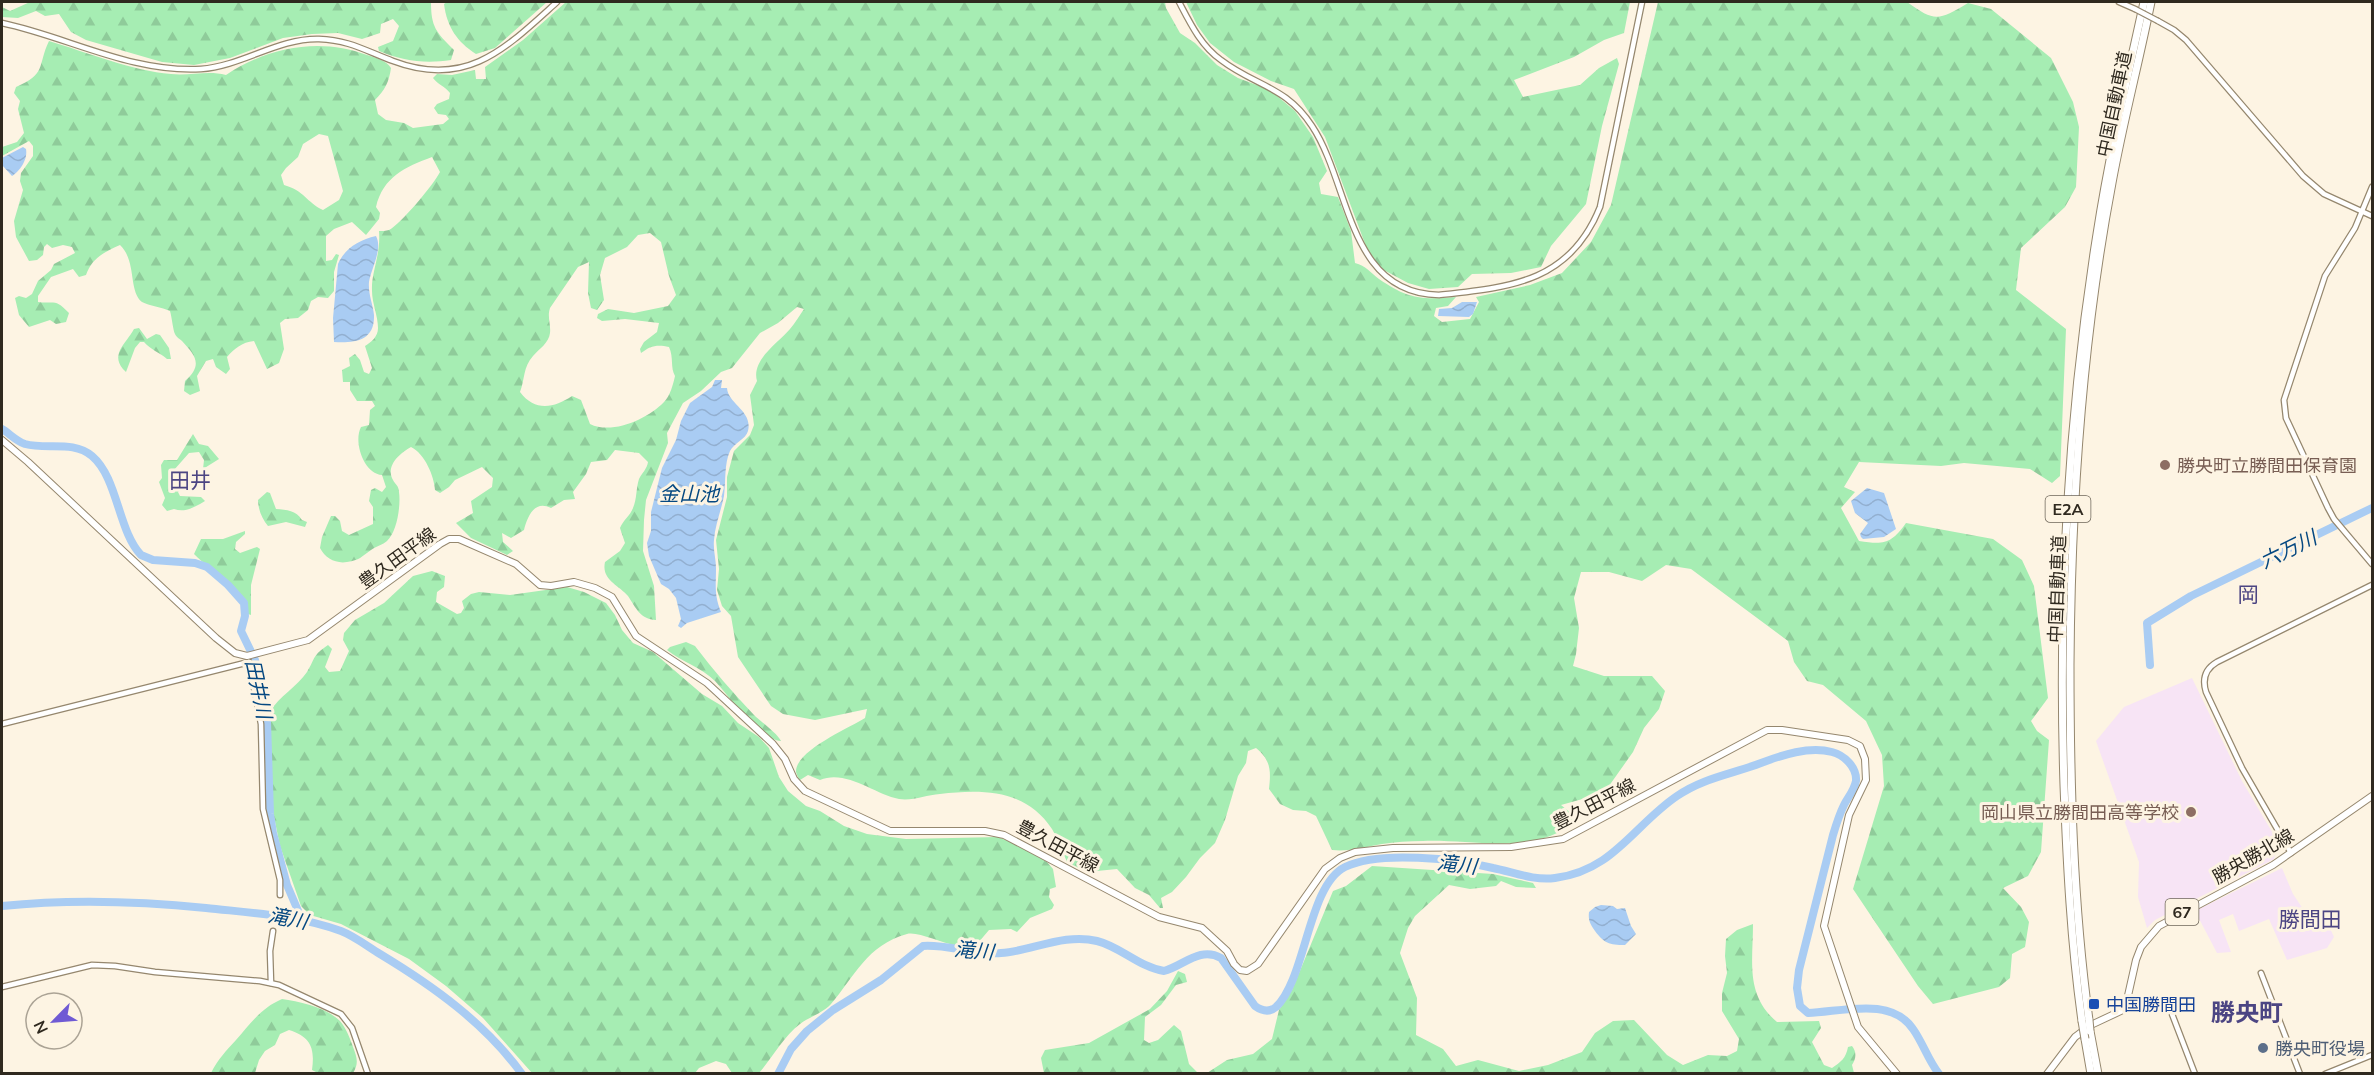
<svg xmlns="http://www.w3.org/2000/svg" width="2374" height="1075" viewBox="0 0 2374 1075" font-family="Mulish,'Noto Sans JP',sans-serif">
<defs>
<pattern id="forest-firs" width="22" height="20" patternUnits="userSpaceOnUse" patternTransform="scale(1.5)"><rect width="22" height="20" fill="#a6edb3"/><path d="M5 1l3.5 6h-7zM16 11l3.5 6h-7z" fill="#8fcb9a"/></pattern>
<pattern id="water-waves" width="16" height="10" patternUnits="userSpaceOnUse" patternTransform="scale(1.5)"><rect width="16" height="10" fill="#a9ccf3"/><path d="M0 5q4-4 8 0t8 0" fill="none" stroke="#92afd0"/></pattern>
</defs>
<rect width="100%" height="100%" fill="#fdf4e3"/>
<g fill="#f7e4f5">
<polygon points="2192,678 2242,781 2278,842 2274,859 2155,920 2147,928 2138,897 2139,862 2096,741 2124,707"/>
<polygon points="2282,868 2293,894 2309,918 2325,917 2334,937 2327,948 2287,960 2269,919 2239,931 2233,914 2219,920 2231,952 2217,953 2195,911"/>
</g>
<g fill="url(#forest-firs)" fill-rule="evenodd">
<path d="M30,2H431C431,27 436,32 454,50L451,60C425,64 403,61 379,51L378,47L393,41L399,26L393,19L381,24L380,33L362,39L338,33L312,34L283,38L230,58L194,65L162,62L86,40L71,32L59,14L45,16L36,11L18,18L2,17V7L10,11Z"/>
<path d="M447,2H547L495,48L476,54C457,42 447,27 444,4Z"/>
<path d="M566,2H1165L1166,8L1180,33L1195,43L1217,65L1238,78L1270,90L1295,111L1313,137L1327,171L1319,183L1321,194L1338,197L1351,231L1355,263C1366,266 1370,272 1379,279C1408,299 1421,300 1456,297L1448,306L1436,308L1434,316L1442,322L1470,319L1479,302L1476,297L1530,285L1562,273L1591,242L1611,205L1658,2H1907C1935,22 1938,21 1968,3L1991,9L2051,58L2073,102L2079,127L2076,187L2065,207L2021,248L2016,290L2066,329L2060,476L2052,483L2030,469L1964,463L1941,466L1859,462L1844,487L1855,492L1841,508L1859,541C1884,545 1891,544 1906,523L1993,539L2022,560L2034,586L2048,698L2031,721L2037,731L2049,740L2041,852L2028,876L2003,888L2021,907L2029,922L2025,947L2012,954L2010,978L1999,987L1933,1004L1918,986L1853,889L1884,786L1882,755L1866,721L1823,685L1807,681L1794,662L1788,641L1691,569L1666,565L1642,581L1609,572H1581L1574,598L1579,628L1576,654L1573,666L1604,676H1652L1665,691L1659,709L1644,728L1633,752L1604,793L1561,805L1572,814L1575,822C1533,856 1472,839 1423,841C1409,841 1395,842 1382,844C1365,847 1349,852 1332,850L1316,816L1306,811L1293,810L1280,804L1269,789C1271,771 1271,760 1256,748L1248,751L1246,763L1238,776L1225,820L1215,843L1200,858L1186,877L1172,892L1161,898L1163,908H1160L1149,895L1135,888L1117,869L1087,872L1067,862C1062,851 1058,839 1052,829C1026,789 982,789 940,794C926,795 913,801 899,799C874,794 846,769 820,780L808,775L800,780C798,778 797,775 796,772C795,751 849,728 865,718L867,709L815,720L783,714L771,706L738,657L731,616L722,606L717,590L719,569L716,540L727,497V477L734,451L750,435L754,425L750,395L757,381C751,360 778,343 790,329C795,323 800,315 804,309L797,307L778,323L760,333L732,368L721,372L701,391L683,403L667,433L668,443L646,500L644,520L643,551L654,586L656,620C640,619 636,608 628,596C619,585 601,580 605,562L620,551L625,543L620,528C623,520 630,516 633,508C637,499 636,488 639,479C642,473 647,469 648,462L639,453L615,450L607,460L591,462L586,474L573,492L575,499L564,500L551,508C534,499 527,518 524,530L511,538L502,533L503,542L513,551L507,555L471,538L456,523L473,513L471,501L492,487L493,478L482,467L455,480L449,487L440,493L435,490C434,476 425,454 411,447C400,453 385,466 393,480C395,484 399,486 399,492C401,505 397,532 387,541C383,545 376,546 371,550C361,557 360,560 347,562C336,564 325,558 320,548L322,537L331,516H335L340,521L342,531L349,535L373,524V507L369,501L371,490L375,488L382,492L386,487L382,475C364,474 353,442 361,427L369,425L370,410L375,406L372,401H357L350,390V382H343L342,370L350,366L349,358L355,354L360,360L364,372L369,374L372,368L365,346C371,342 378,337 378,328C378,316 372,303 372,291C371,272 381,255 379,231C382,231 386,231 389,230C400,225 434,184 440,172L432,157C405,167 383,177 376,207L380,213L379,219L366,235L352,222L334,229L326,236V261L332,260L336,254L339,255L334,272V291L328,298L318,297L311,301L308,310L298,318L285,319L280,323L284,349L279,363L267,369L254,341C242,342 234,349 227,357L230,369L226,374L216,367L213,359L206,361L197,376L200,391L190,395L184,391L185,381C203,365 196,356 182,341C180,339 176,337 175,334C173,330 172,318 170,311C162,307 149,306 142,302C128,291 137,261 120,245C104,252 92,258 86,275L79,277L73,269L51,277L38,296V302C55,304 55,298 69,313L66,322L56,324L50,320L29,327L19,315L15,298L19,296L26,298L32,294L38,281L51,270L54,264L75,253L72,247L63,245L52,248L47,244L44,247L43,255L37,260L29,261L16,237L14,221L23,190L20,181L21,173L33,156V146L29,141L2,156V147L17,142L24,133L18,109L20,101L14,93L16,87C47,74 37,66 49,41C86,52 133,71 171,74C190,76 208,70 226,75C268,47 320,37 367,55C376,58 386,60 391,68C389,82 385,90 375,100L378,114L386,120L404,123L413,128L443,124L449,119L446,115L438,114L434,108L437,104L449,99L450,93C445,86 438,85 433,78L437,74L452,75L475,70L476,79H486L485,67L523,40ZM319,134L328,136L343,191L339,200L323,210C306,202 305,191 284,185L281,175L286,168L298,157L303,144ZM650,233L661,242L669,276L676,295L668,306L634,313L608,309L598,314L597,318L602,321L625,319L659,323L657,332L644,342L640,349L641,353C650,346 657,344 669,347C674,358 670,367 675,376C673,385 670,396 664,402C648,419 612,435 590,424L581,400L572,396C554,408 535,412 520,392C525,379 523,367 533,356C539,349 549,343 550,333C551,324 547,317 550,308L578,267L589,262L588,293L591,308L597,310L604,300L600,275L605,258L627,247L638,235Z"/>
<polygon points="1186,2 1630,2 1624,33 1604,40 1574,57 1514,80 1523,97 1580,85 1599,68 1617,58 1619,64 1602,126 1586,204 1551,246 1541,267 1511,273 1472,274 1458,287 1429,289 1408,283 1380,268 1367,249 1325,137 1294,89 1271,81 1234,62 1210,43 1197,25"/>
<path d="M139,328L147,339L156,334L160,335L169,348L171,359H167C159,352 151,350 144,342H140L135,348L126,372C108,355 126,344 134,329Z"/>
<path d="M193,434L199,444L208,446L219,459L203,469L204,460L199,452L189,453L174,470L183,481V486L178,492L180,496L201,497L205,501C195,507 185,513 174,509L167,511L162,505L165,498L159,482L162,478L161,465L164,460H177Z"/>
<path d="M267,492L270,493L276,509C287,510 296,510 302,520L307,522L305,527L286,522L268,526C262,519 258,509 258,500Z"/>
<path d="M245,531V534L236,542L235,549L240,553L257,547L260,549L251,585V615L248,614C242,582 214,575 194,554L201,539H223Z"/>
<path d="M432,571L445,576L444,587L437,592L436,602L457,614L461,613L464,608L462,601L471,594L479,592L510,595L567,587L584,592L606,603L615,615L622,630L633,643L653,652L702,694L722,706L738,723L759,737L769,748L779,777L788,791L806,806L820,811L844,826L867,834L906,839L998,837L1020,846L1047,862L1053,869L1056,887L1050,889L1049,897L1054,905L1052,909L1030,918L1017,932L1011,929L989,930L978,943C970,943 962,945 955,945C941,943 917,931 907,934C867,945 855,976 831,1004C823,1013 809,1017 800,1024C783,1037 773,1057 759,1073H732L726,1064L716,1061L699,1068L695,1073H532L483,1018L446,986L409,959L341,924L310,915L301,906L280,846L273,812L270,712C279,696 297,687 307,672C316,657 312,656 328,645L332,649L325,667L329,672L340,671L349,651L343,640L344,633L355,620L384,603L413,576Z"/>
<path d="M686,642L695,646C713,670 733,693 754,715C761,722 777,733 781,741C758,739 730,697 715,681C701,667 682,662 667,650L670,647Z"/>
<path d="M1372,866L1493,874L1533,883L1536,888L1516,887L1501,881L1496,886L1470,889L1449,885L1415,916L1408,928L1400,953L1417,998L1416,1035L1443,1049L1456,1066L1478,1060L1519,1071L1548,1065L1582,1052L1595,1033L1613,1021L1634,1020L1667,1055L1683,1065L1708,1055L1727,1056L1737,1051L1739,1039L1722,1011V993L1727,973L1725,956L1726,939L1737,930L1753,924C1753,962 1745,995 1777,1022L1819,1021L1821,1028L1812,1042L1824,1065L1832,1068C1841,1062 1846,1058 1848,1047L1852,1046C1857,1052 1856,1059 1852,1065L1854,1073H1207L1227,1060L1253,1054L1272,1039L1279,1010L1292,990L1333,891L1346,886Z"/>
<polygon points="1178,971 1185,974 1187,982 1176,985 1161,1005 1145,1017 1144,1040 1149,1043 1158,1040 1174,1025 1181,1031 1189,1064 1198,1073 1044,1073 1041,1058 1045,1050 1089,1043 1150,1009 1167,991"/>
<path d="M282,999C299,1001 327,1008 340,1021C346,1028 350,1038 353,1047C357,1057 359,1064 353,1073H318L312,1070C315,1048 311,1037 289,1030L280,1034L275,1045L265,1051L259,1060L255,1073H211C218,1059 226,1051 236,1040C251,1023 261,1008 282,999Z"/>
</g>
<g fill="url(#water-waves)">
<path d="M23,147L26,149C28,159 20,171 12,176L2,165V158Z"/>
<path d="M376,236C383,249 371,269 369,282C368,294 373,304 374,315C375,342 353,343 334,342L333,318L338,264C345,248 359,240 376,236Z"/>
<polygon points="1462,302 1477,302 1473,314 1469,317 1438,316 1439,309 1452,308"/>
<path d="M715,380H722L721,388H727C728,404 753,411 748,431C746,439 734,443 730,451C724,464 726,481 724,496C721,511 715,525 714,540C713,550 716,559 716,568C716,586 714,594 721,612L687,623L681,628L678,626L681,619L676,598L669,589L661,584L649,556L647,543L651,531V512L662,468L676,440L681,421L690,403L712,387Z"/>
<polygon points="1867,488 1884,493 1896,529 1884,537 1863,539 1861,537 1860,534 1868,523 1855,513 1851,501"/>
<path d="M1601,905L1613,906L1617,909L1625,908L1631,926L1636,934L1625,945C1609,945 1604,943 1595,931C1590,924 1588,920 1589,912L1595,907Z"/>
</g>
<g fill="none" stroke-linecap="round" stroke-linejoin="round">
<g stroke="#a9ccf3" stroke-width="8">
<path d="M2,429C9,433 16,441 25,444C47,450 73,440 92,456C118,478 118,531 141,555L153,560L195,563L207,567L228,585L244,603L245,616L241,631L255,660L267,722L270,814L273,833L287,885L302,920"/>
<polyline points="2150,665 2147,623 2191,596 2372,508"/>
<path d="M2,906C69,899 138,901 206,908C252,913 297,915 341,931C354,936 367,946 380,954C433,986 485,1023 522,1074"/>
<path d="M778,1074L791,1049L807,1031L833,1010L881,980L923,946C946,944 975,955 1001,953C1032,951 1064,933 1097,941C1121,947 1139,967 1164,971C1183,966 1200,946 1221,958L1255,1006C1262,1011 1269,1013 1276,1007C1306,979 1308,885 1345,867C1379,850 1457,859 1493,868C1513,872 1534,881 1555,878C1613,871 1634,825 1677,796C1703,778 1732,774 1761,763C1782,755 1809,746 1832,752C1844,755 1857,767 1856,781C1854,791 1848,797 1844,805C1839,815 1836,825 1833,835L1799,970L1797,988L1800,1006L1808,1013C1841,1012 1891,996 1913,1029C1923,1043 1928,1060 1939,1074"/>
</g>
<g stroke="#95876e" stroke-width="7">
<g id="minor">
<path d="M1179,2C1190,23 1201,46 1221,60C1255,86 1286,86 1312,126C1351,185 1347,293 1439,295C1512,287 1570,282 1600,207L1642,2"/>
<polyline points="2119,2 2135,9"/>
<polyline points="2158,21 2174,30 2186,40 2303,176 2324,194 2372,216"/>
<path d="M2,23C68,37 131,73 201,69C242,66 278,38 319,39C349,40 366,51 393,61C467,89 506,48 557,2"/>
<polyline points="2372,187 2355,228 2325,276 2284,400 2286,418 2328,508 2334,519 2372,564"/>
<polyline points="249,662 261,724 263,809 280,880 280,895"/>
<polyline points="2,724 249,662"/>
<path d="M2291,853L2242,768L2206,692C2202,679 2205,669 2217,662L2372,585"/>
<polyline points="2261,973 2300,1074"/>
<polyline points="271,983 270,951 273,931"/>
<polyline points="2,987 92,965 115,966 155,972 260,981 279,985 341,1014 352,1028 368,1074"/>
<polyline points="2167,1001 2195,1074"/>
<polyline points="2325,1074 2372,1055"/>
</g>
</g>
<g stroke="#95876e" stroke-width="8">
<g id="major">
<polyline points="2,440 28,462 216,638 235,653 247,656 308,640 440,544 449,539 459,539 516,564 540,585 551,586 574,582 595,588 612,597 636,636 707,683 773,744 785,759 794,779 805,791 890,831 985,831 1004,835 1159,917 1202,928 1227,951 1234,964 1240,970 1247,971 1258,964 1325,869 1340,858 1355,852 1393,848 1511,847 1563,839 1767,730 1782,730 1848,740 1860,746 1865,759 1866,780 1849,815 1824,926 1858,1027 1897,1074"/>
<polyline points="2047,1074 2075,1037 2091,1025 2125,1009 2136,960 2141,947 2159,926 2273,865 2372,796"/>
</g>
</g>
<g stroke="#95876e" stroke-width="9">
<g id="highway">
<path d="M2089,1020C2073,902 2070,784 2070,665C2071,504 2082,341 2112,183C2123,122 2139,62 2151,2"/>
<path d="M2082,1021C2071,943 2067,864 2064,785C2058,601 2068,416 2097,234C2109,156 2127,79 2144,2"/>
<polyline points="2090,1031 2098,1074"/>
<polyline points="2085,1039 2091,1074"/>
</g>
</g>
<use href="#minor" stroke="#fff" stroke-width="4.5"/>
<use href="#major" stroke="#fff" stroke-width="6"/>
<use href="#highway" stroke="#fff" stroke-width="7"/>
<g stroke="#95876e" stroke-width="7" stroke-linecap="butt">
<polyline id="minor-bridge" points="2135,9 2158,21"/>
</g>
<g stroke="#95876e" stroke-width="9" stroke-linecap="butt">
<g id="highway-bridge">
<polyline points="2089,1020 2090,1031"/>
<polyline points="2082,1021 2085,1039"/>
</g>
</g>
<use href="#minor-bridge" stroke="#fff" stroke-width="4.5"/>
<use href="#highway-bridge" stroke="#fff" stroke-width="7"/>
</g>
<g fill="#8d6e63" stroke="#fdf4e3" stroke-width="2">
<circle cx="2165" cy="465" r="6"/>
<circle cx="2191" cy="812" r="6"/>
</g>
<rect fill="#1a4fb4" stroke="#fdf4e3" stroke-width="2" x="2088" y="998" width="12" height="12" rx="3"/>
<circle fill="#5c6f8a" stroke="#fdf4e3" stroke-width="2" cx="2263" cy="1048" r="6"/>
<g text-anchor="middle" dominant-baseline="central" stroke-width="6" stroke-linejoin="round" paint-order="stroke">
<g fill="#fdf4e3" stroke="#6d665a" stroke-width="1.5">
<rect x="2045.5" y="496" width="45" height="26" rx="4.5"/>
<rect x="2165.5" y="899" width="33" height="26" rx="4.5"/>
</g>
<g font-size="16" font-weight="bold" fill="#2f291f">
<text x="2068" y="509">E2A</text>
<text x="2182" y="912">67</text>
</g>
<g font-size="18" fill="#2f291f" stroke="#fdf4e3">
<text transform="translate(2114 104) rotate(-78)">中国自動車道</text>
<text transform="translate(397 558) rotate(-36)">豊久田平線</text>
<text transform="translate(2057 589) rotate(-88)">中国自動車道</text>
<text transform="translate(1594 804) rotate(-27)">豊久田平線</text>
<text transform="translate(1058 846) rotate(28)">豊久田平線</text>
<text transform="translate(2253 856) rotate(-30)">勝央勝北線</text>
</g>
<g font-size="18" fill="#785e54" stroke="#fdf4e3" text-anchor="start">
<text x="2177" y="465">勝央町立勝間田保育園</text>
<text x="2179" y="812" text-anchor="end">岡山県立勝間田高等学校</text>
</g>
<g font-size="18" fill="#164399" stroke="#fdf4e3" text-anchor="start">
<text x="2106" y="1004">中国勝間田</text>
</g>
<g font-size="18" fill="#4e5e75" stroke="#fdf4e3" text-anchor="start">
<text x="2275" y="1048">勝央町役場</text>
</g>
<g font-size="20" font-style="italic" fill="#054881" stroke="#fdf4e3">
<text x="689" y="493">金山池</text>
<text transform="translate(2288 549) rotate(-26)">六万川</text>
<text transform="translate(259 689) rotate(78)">田井川</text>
<text transform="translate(1457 864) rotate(6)">滝川</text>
<text transform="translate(288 918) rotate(11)">滝川</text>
<text transform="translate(974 950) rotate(5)">滝川</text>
</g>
<g font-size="21" fill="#4c4583" stroke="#fdf4e3">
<text x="190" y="480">田井</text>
<text x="2248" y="594">岡</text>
<text x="2310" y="919">勝間田</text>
</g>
<g font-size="24" font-weight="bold" fill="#4c4583" stroke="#fdf4e3">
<text x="2247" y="1012">勝央町</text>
</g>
</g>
<rect width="2374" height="1075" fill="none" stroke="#2f291f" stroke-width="6"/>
<g transform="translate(54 1021) rotate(245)"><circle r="28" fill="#fdf4e3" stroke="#aba395" stroke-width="1.5"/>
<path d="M0-4.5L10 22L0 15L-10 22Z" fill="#6f5ad4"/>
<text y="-9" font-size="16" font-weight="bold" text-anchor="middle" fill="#2f291f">N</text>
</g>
</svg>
